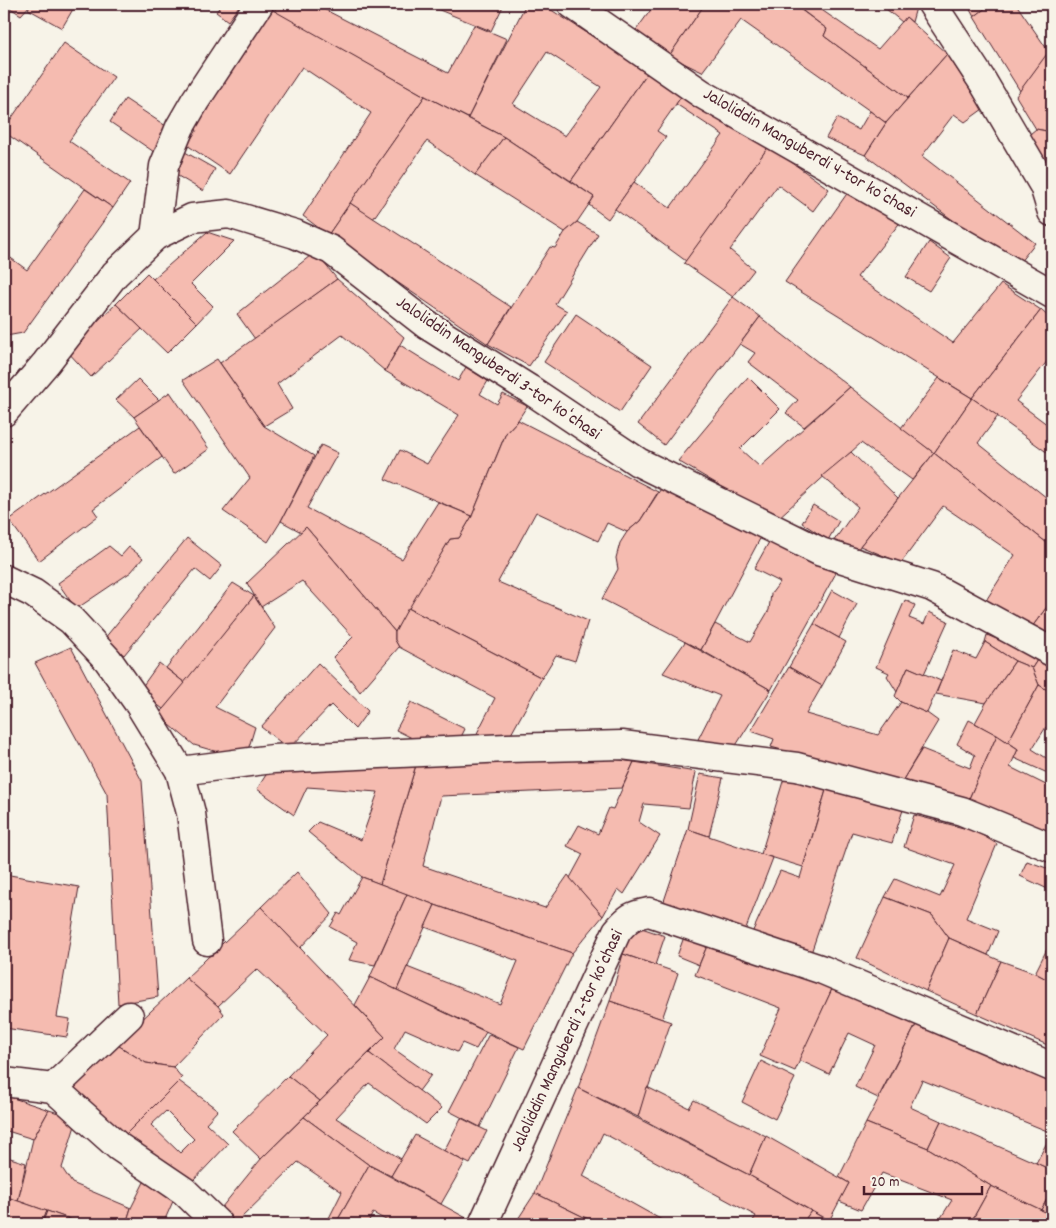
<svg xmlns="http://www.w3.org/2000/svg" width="1056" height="1228" viewBox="0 0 1056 1228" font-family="Dekko,sans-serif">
<rect width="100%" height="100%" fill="#f7f3e8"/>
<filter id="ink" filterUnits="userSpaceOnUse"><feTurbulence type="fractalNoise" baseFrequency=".02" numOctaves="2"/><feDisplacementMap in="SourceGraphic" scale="10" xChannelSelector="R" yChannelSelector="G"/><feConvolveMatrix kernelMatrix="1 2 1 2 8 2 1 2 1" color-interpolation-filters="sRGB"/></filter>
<g filter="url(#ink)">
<g fill="#f5bbb0" stroke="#4a1f2b" fill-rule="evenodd">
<polygon points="4,4 31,4 21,15"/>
<polygon points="31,4 76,4 62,28 28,9"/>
<polygon points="222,4 234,4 239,6 228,21 216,12"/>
<polygon points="278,4 314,4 448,73 474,25 507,39 468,118 425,96 274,12"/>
<polygon points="434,4 504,4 491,31 432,7"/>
<path d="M526,4H542L648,72L571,181L504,137L468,118ZM547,52L601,87L565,136L513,104Z"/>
<polygon points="655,4 705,4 669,56 634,33"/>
<polygon points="705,4 793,4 827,29 824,36 908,98 886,123 870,111 741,20 702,72 669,56"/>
<polygon points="811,4 813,4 878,49 906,17 947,54 908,98 824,36 827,29 803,11"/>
<polygon points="880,4 917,4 912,22 906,17 902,22"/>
<polygon points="967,4 991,4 974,17"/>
<polygon points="991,4 1016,4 1049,52 1020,91 974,17"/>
<polygon points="264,5 425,96 328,235 303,216 371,113 302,67 230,174 187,145 197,130 185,122"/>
<polygon points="64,43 114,77 69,141 130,183 113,208 4,132 4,129"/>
<polygon points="1052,47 1052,132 1036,129 1016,96"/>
<polygon points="947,54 983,109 965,122 954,114 922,156 1035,243 1016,267 865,155 886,123"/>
<polygon points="648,72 686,90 657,131 666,137 608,219 589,205 594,197 571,181"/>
<polygon points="686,90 769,146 686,261 615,209 634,182 670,208 723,135 676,104"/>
<polygon points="425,96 504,137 475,175 427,141 373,219 350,203"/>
<polygon points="125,99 175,132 160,156 110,122"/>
<polygon points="870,111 886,123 865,155 826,138 837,118 859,130"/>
<polygon points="1036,129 1052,132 1052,176 1019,143"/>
<polygon points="504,137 594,197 577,222 565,232 475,175"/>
<polygon points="769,146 829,189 813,211 778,185 730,250 754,270 733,297 684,263"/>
<polygon points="185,152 215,169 203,191 173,173"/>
<polygon points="853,185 902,220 857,277 953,343 1001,284 1041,310 972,398 785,282"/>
<polygon points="85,189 113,208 23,333 6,336 4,334 4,253 27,270"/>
<polygon points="350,203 511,307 488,344 328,235"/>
<polygon points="577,222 598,234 555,304 567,311 529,366 488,344 550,247 555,248 565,232"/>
<polygon points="207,232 234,241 191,284 213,306 197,323 153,279"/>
<polygon points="929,242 951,258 929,291 906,277"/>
<polygon points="315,252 337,279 255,339 237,314"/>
<polygon points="147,273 197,323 167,353 116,304"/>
<polygon points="337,279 404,337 385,371 342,335 277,384 292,409 264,426 220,363"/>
<polygon points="733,297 760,317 664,445 638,424"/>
<polygon points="116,304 142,329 91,377 66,350"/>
<polygon points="1041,310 1052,320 1052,355 1016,401 1052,428 1052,456 972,398"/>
<polygon points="576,314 652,365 620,412 544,362"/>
<polygon points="760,317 850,387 804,427 786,413 798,400 748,362 755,353 740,344"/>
<polygon points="400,345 458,381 466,367 488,381 480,394 497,404 503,394 527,406 518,420 506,433 472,516 385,479 400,450 427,464 459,415 385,371"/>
<polygon points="217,359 264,426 314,456 281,521 268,542 223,511 250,478 183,380"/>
<polygon points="748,377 780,409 740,449 760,467 850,387 934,453 912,480 861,443 777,519 678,461"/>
<polygon points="939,378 972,398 934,453 901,428"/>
<polygon points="138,379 159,400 134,417 116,400"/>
<polygon points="170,392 209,449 174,474 134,417"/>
<polygon points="972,398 998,416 978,443 1052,502 1052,547 934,453"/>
<polygon points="518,420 658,492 640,521 627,532 607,523 598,541 536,512 498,582 588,621 575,661 556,655 542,678 408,608 450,539 459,538 472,516 506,433"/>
<polygon points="140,426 162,457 93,509 98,516 39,561 9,520"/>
<polygon points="321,445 338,453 307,508 402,559 438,502 472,516 459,538 450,539 395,632 306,527 301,532 281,521"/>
<polygon points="851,452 898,498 860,546 851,561 828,549 858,507 822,476"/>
<polygon points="934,453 1052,547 1052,600 1032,627 985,602 1015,555 943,506 901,563 860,546"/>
<polygon points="664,484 762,535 701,650 602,599 618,569 616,558 620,543 627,532 640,521"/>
<polygon points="813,505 839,521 828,540 802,523"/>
<polygon points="306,527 395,632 395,640 399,647 360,692 333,657 353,637 302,581 261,607 247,583"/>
<polygon points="187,538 222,566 210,581 195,569 124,655 104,639"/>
<polygon points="769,542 836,573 771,690 701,650 715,624 750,642 769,610 771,594 780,582 754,569"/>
<polygon points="109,546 121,556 129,547 143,558 131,572 76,609 58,583"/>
<polygon points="233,583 254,596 185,683 166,668"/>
<polygon points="832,590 857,604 839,638 814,624"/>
<polygon points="254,596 275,628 215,707 255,727 245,760 194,745 158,715"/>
<polygon points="905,600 915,605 909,618 924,624 929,612 948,621 924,674 908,667 897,692 887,676 889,673 876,667"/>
<polygon points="1052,600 1052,639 1032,627"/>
<polygon points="408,608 542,678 510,736 471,745 495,698 399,647 395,640 395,632"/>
<polygon points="814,624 846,642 822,686 789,667"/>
<polygon points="987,635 1039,657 1032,668 1015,661 985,642"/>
<polygon points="685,642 771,690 728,758 691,753 720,696 663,673"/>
<polygon points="985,642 1015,661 986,703 936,694 953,650 976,659"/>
<polygon points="71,647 142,781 158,997 118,1004 107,794 35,663"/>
<polygon points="1039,657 1052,665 1052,693 1039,685 1032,668"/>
<polygon points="1015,661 1032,668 1039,685 1008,742 975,723 986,703"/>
<polygon points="159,663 185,683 163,709 139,691"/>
<polygon points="318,663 368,711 355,729 331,705 289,749 261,727"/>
<polygon points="789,667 822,686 806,714 878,735 901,702 927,713 938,721 901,783 771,747 774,739 751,731"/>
<polygon points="908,667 941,681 927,713 901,702 895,696"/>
<polygon points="1039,685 1052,693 1052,731 1046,727 1032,749 1048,759 1052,752 1052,775 1014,758 1018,749 1008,742"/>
<polygon points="411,702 465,729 455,749 426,735 422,743 396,730"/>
<polygon points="969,720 997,735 968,801 901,783 922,749 970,768 975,755 957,744"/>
<polygon points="997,735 1018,749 1010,767 1052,788 1052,835 968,801"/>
<polygon points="587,755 634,762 622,788 441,796 423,866 545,908 568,875 603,916 572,953 435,905 380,884 416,765"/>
<polygon points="634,762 696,772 689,808 644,804 639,822 660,836 624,894 618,889 603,916 570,878 583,854 567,846 579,825 598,834 609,808 613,809"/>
<polygon points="416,765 380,884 362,877 308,832 318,822 361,840 378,792 307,787 294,815 257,789 271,767"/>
<polygon points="700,774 723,778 709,836 688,829"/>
<polygon points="784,778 827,787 803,867 761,854"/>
<polygon points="827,787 906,801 892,843 852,832 811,953 752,933 780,871 800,878"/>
<polygon points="914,815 975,831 997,844 966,918 998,931 988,955 949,938 932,915 885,897 895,879 940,897 955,865 904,847"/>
<polygon points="688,829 773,858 743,936 661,910"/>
<polygon points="1027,861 1052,870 1052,891 1020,876"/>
<polygon points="297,872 332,914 300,948 261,907"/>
<polygon points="4,874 79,887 57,1017 70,1019 67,1037 4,1028"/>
<polygon points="362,877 407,894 375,965 349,960 357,942 330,927 338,913 341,915"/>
<polygon points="407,894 435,905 397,990 370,977"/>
<polygon points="885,897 932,915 949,938 926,991 857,958"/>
<polygon points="435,905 572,953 524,1049 397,990 407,967 500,1004 518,961 425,927"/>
<polygon points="261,907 385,1037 320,1101 288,1076 327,1035 257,969 218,1006 186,978"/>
<polygon points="633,925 665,936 655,965 623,954"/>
<polygon points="684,937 707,946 699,965 677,956"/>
<polygon points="949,938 1001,961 977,1014 926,991"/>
<polygon points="1052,939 1052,982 1035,973"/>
<polygon points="707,946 833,987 795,1071 760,1056 781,1008 695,975"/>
<polygon points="623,954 678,973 662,1019 610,1001"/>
<polygon points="1001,961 1035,973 1052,982 1052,1047 977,1014"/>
<polygon points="370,977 397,990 486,1032 476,1049 462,1043 457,1052 405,1029 394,1049 431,1075 419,1091 369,1053 385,1037 355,1005"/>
<polygon points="186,978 218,1006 224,1014 173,1067 146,1063 116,1044"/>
<polygon points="833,987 917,1023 878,1098 855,1087 875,1045 849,1033 829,1074 799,1060"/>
<polygon points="610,1001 671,1022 638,1117 578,1088"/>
<polygon points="917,1023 1052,1083 1052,1133 922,1080 910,1107 941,1121 928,1148 866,1123"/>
<polygon points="489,1034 519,1047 480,1127 449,1111"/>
<polygon points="116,1044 146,1063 173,1067 182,1078 122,1138 69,1088"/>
<polygon points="369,1053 442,1108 426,1124 369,1083 336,1118 401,1159 391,1176 369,1165 304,1117"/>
<polygon points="761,1061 795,1078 775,1119 742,1102"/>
<polygon points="288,1076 320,1101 261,1159 232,1131"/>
<path d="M179,1081L218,1110L206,1123L228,1144L193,1181L122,1138ZM166,1111L194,1139L180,1153L151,1125Z"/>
<polygon points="647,1087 689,1108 694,1100 766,1136 749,1175 638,1117"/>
<polygon points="578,1088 749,1175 811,1211 802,1224 751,1224 756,1216 603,1133 583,1176 669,1224 598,1224 535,1193"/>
<polygon points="4,1095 49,1110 33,1139 4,1130"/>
<polygon points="49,1110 77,1119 62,1168 72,1183 131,1208 126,1224 84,1224 18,1201 33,1139"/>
<polygon points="304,1117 369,1165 336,1223 329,1218 342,1192 298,1162 235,1224 217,1213 261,1159"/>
<polygon points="461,1118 487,1131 470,1164 444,1151"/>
<polygon points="941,1121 1052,1170 1052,1190 1041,1210 991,1186 928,1148"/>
<polygon points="866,1123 928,1148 991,1186 970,1224 937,1224 952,1200 882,1173 861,1210 839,1201 849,1183 839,1177"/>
<polygon points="1052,1133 1052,1170 1036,1163"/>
<polygon points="415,1135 465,1162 441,1204 391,1176"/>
<polygon points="766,1136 849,1183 829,1221 749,1175"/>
<polygon points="4,1156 26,1163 18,1201 4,1196"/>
<polygon points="369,1165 470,1220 468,1224 393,1224 373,1213 367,1224 339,1224 336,1223"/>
<polygon points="147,1176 177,1192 163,1224 126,1224 131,1208"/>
<polygon points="991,1186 1052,1215 1052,1224 1018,1224 1008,1218 1005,1224 970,1224"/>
<polygon points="1052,1190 1052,1215 1041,1210"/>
<polygon points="535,1193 598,1224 526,1224 518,1219"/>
<polygon points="4,1196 47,1211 42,1224 4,1224"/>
<polygon points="47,1211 84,1224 42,1224"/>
<polygon points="811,1211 829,1221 827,1224 802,1224"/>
<polygon points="307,1216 320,1224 302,1224"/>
<polygon points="329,1218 336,1223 339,1224 325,1224"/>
</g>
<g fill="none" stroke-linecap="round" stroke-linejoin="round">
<g stroke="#4a1f2b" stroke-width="31">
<g id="minor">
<polyline points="572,4 702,94 1052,294"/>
<polyline points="932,4 983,82 1044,186 1052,212"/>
<polyline points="155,236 164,166 180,127 195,101 259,4"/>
<polyline points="4,412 46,363 115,274 155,236 192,218 229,214 295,234 331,250 427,325 529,389 638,462 821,552 932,587 1052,652"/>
<polyline points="4,579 33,593 71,620 108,660 139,704 180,771 191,813 207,941"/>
<polyline points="180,771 273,759 507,748 622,745 797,767 962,811 1052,848"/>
<polyline points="4,1082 53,1088 119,1147 184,1191 218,1224"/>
<polyline points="53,1088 129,1016"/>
<path d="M483,1224L617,931C628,918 632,915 649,912L823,970L1052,1067"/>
</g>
</g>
<use href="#minor" stroke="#f7f3e8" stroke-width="28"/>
</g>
</g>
<g text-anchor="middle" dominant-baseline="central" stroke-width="5" stroke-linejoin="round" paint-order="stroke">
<g font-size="18" fill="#4a1f2b" stroke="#f7f3e8">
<text transform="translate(809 154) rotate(30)">Jaloliddin Manguberdi 4-tor koʻchasi</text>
<text transform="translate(498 369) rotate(34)">Jaloliddin Manguberdi 3-tor koʻchasi</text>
<text transform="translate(568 1041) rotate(-65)">Jaloliddin Manguberdi 2-tor koʻchasi</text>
</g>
</g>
<rect width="1056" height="1228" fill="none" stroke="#f7f3e8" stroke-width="20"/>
<rect x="10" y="10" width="1036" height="1208" fill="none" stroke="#4a1f2b" stroke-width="2" filter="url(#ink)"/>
<path d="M864 1186v8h118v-8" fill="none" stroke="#4a1f2b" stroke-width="2.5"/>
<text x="871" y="1186" font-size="15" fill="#4a1f2b" stroke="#f7f3e8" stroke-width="4" paint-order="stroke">20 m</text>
</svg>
